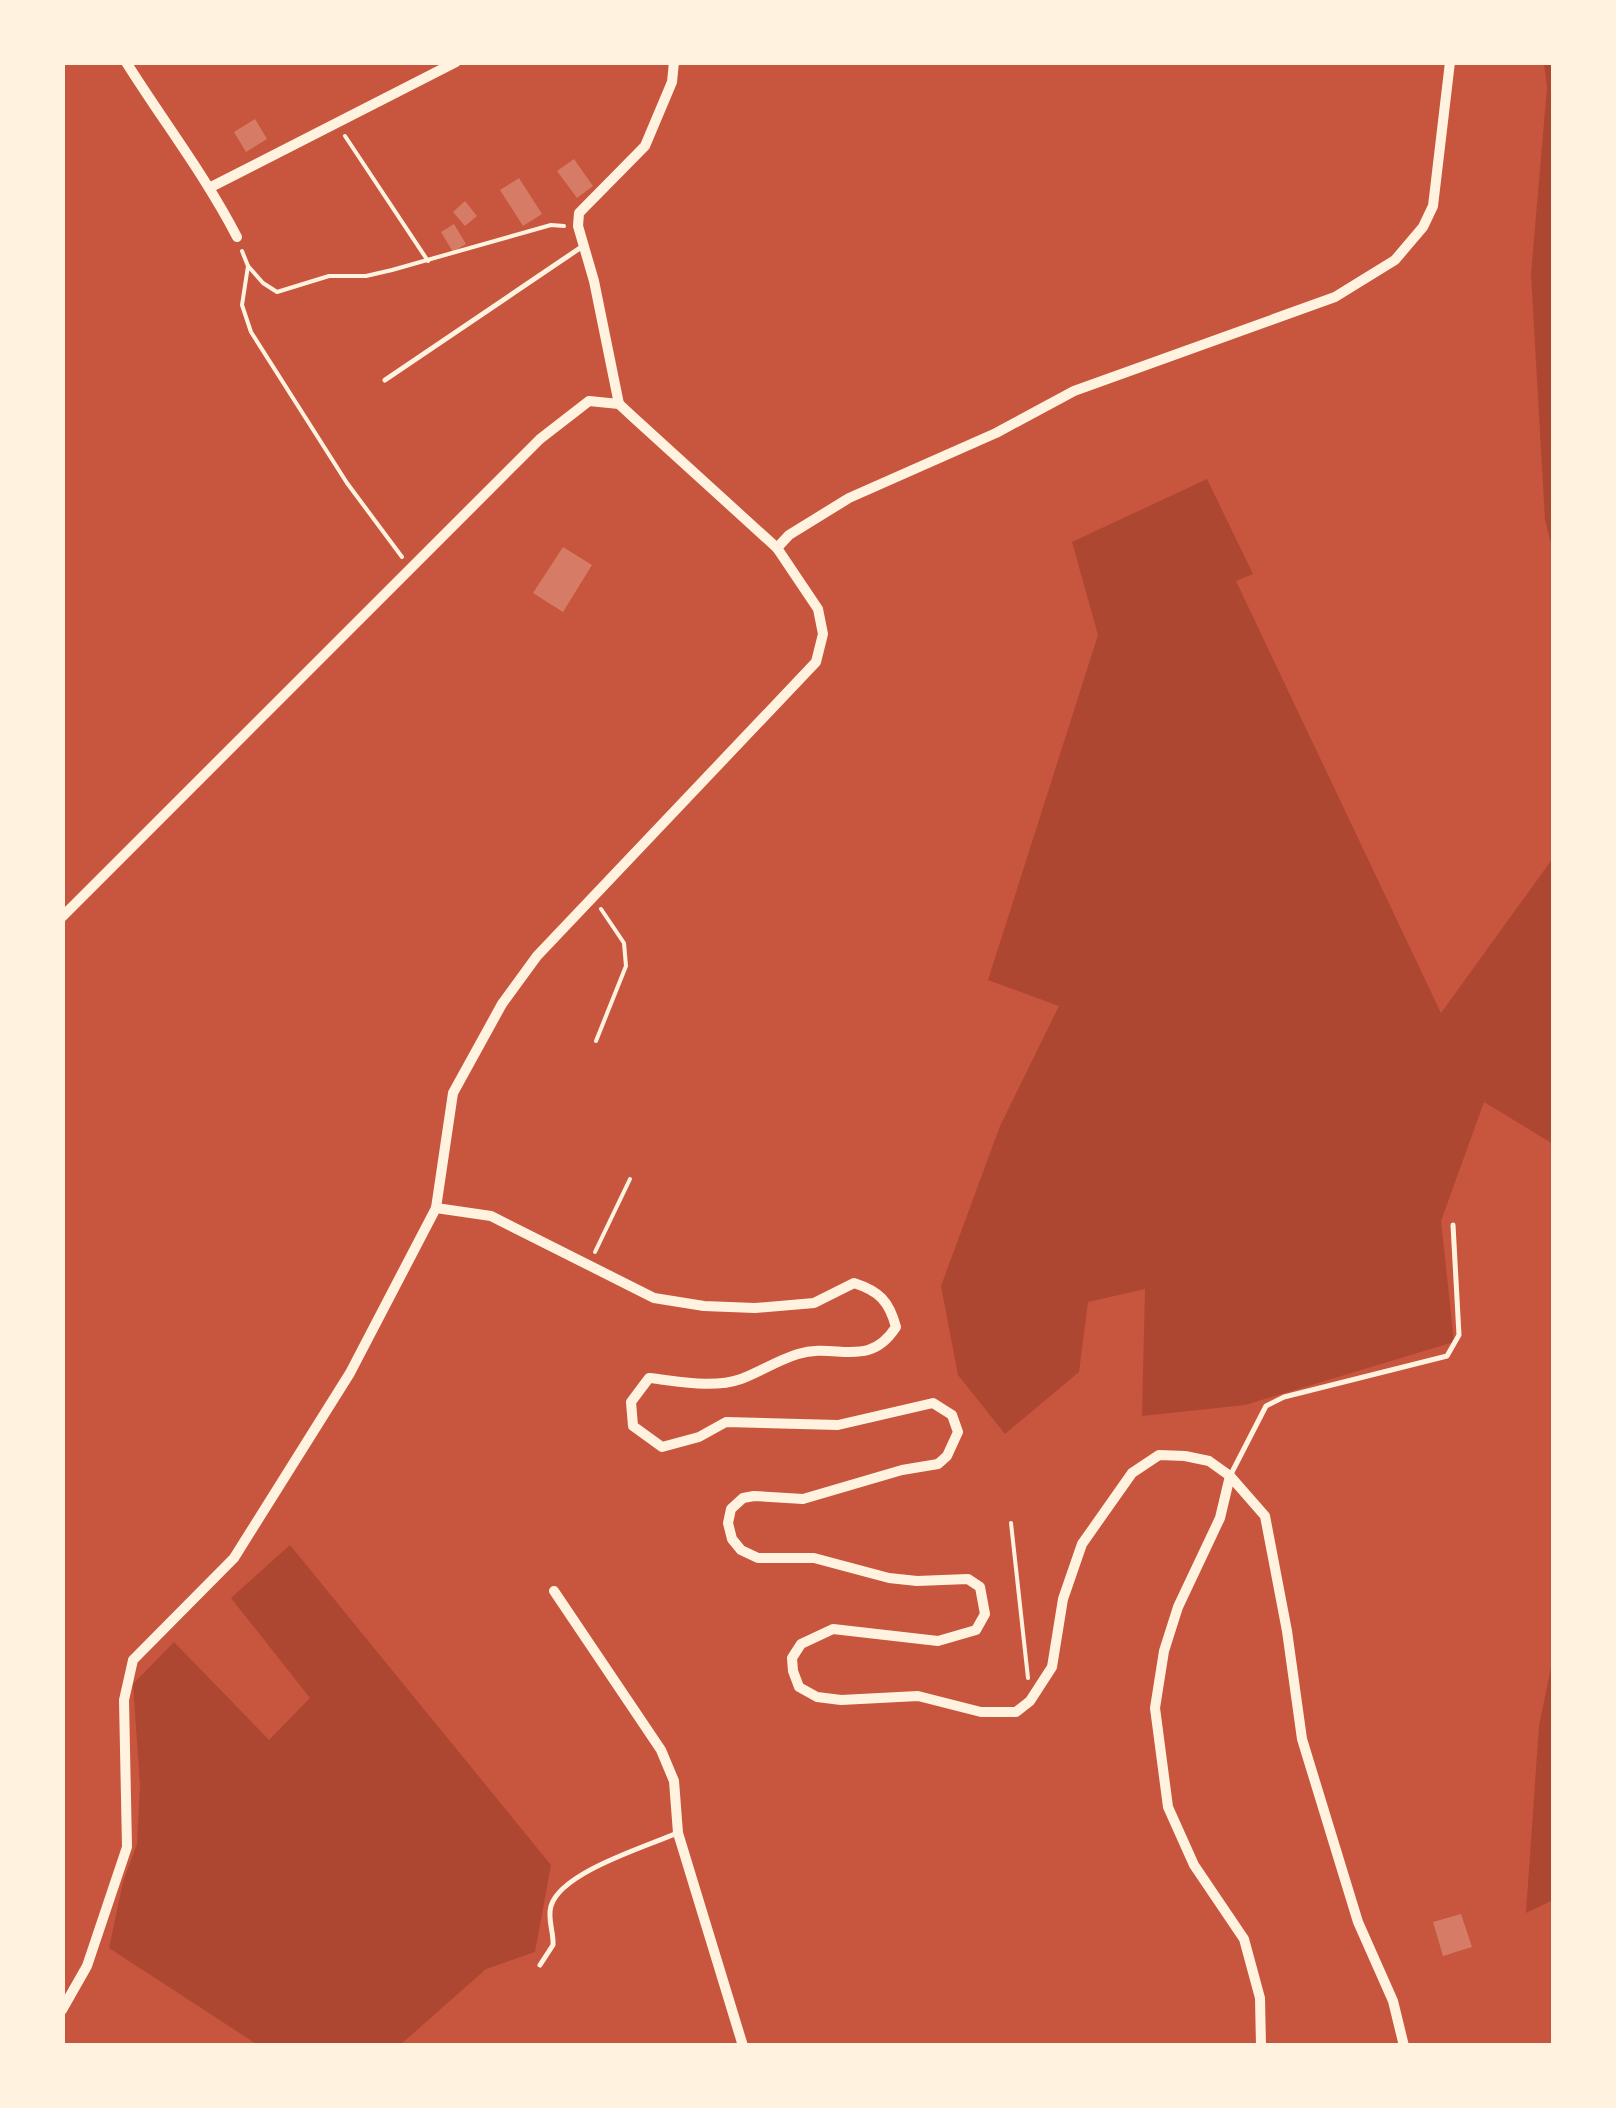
<svg xmlns="http://www.w3.org/2000/svg" width="1616" height="2108" viewBox="0 0 1616 2108" font-family="Raleway,sans-serif">
<rect width="100%" height="100%" fill="#c8553d"/>
<g fill="#ae4732">
<polygon points="1544,63 1554,63 1553,552 1545,520 1531,274 1547,88"/>
<polygon points="1207,479 1253,574 1236,581 1441,1013 1553,858 1553,1144 1484,1102 1441,1221 1454,1342 1245,1405 1142,1416 1145,1289 1088,1302 1079,1372 1005,1434 958,1375 941,1286 1000,1126 1059,1006 988,980 1098,635 1072,542"/>
<polygon points="290,1545 551,1865 535,1952 486,1969 400,2045 258,2045 109,1948 123,1882 137,1844 140,1785 133,1684 174,1642 269,1740 310,1698 231,1598"/>
<polygon points="1553,1657 1553,1900 1526,1913 1539,1726"/>
</g>
<g fill="#d67c66">
<polygon points="255,119 267,139 246,152 234,132"/>
<polygon points="574,159 593,186 577,198 557,171"/>
<polygon points="519,178 542,214 523,226 500,190"/>
<polygon points="465,201 477,216 465,226 453,212"/>
<polygon points="454,224 466,244 453,252 441,232"/>
<polygon points="563,547 592,565 563,612 533,593"/>
<polygon points="1461,1914 1472,1947 1443,1956 1433,1922"/>
</g>
<g fill="none" stroke-linecap="round" stroke-linejoin="round">
<g stroke="#fff3e0" stroke-width="4">
<polyline points="345,136 428,261"/>
<polyline points="242,251 248,266 242,305 251,332 347,483 402,557"/>
<polyline points="248,266 263,283 277,292 329,276 366,276 392,270 551,225 564,226"/>
<polyline points="596,1041 626,966 624,943 601,909"/>
<polyline points="595,1252 630,1179"/>
<polyline points="1011,1523 1028,1678"/>
</g>
<g stroke="#fff3e0" stroke-width="5">
<polyline points="385,380 583,246"/>
<polyline points="1230,1476 1266,1406 1284,1397 1447,1356 1459,1335 1453,1225"/>
<path d="M540,1965L553,1945C554,1932 547,1919 551,1906C561,1872 646,1847 677,1833"/>
</g>
<g stroke="#fff3e0" stroke-width="10">
<path d="M126,62C163,121 205,175 237,237"/>
<polyline points="211,187 456,62"/>
<polyline points="619,404 594,281 578,226 579,213 645,146 672,82 674,62"/>
<polyline points="777,548 789,535 849,498 996,433 1074,391 1335,297 1395,260 1423,227 1433,206 1450,62"/>
<polyline points="62,917 540,439 589,401 619,404 633,417 777,548 818,609 823,634 816,662 537,956 502,1004 453,1093 436,1208 350,1373 234,1558 133,1660 124,1700 127,1847 87,1966 62,2010"/>
<path d="M436,1208L491,1216L654,1298L704,1306L755,1308L814,1303L854,1283C879,1291 889,1301 896,1327C868,1370 836,1342 798,1354C778,1360 760,1372 741,1379C712,1389 678,1381 649,1378L631,1402L633,1426L662,1447L699,1437L726,1422L838,1425L933,1403L952,1415L958,1432L947,1456L938,1464L902,1470L803,1499L754,1496L743,1498L731,1509L728,1523L732,1539L741,1550L758,1558H814L889,1578L917,1581L968,1579L980,1587L985,1614L976,1630L938,1641L833,1629L801,1644L792,1658L793,1671L799,1687L817,1697L841,1700L918,1696L981,1712H1016L1030,1701L1052,1667L1063,1599L1082,1544L1132,1473L1159,1455L1185,1456L1209,1461L1230,1476L1265,1516L1287,1631L1302,1739L1358,1922L1393,2001L1404,2046"/>
<polyline points="1230,1476 1220,1518 1178,1607 1164,1651 1155,1708 1168,1807 1194,1865 1244,1939 1260,1998 1261,2046"/>
<polyline points="554,1591 661,1750 674,1781 678,1833 743,2046"/>
</g>
</g>
<rect width="1616" height="2108" fill="none" stroke="#fff3e0" stroke-width="130"/>
</svg>
